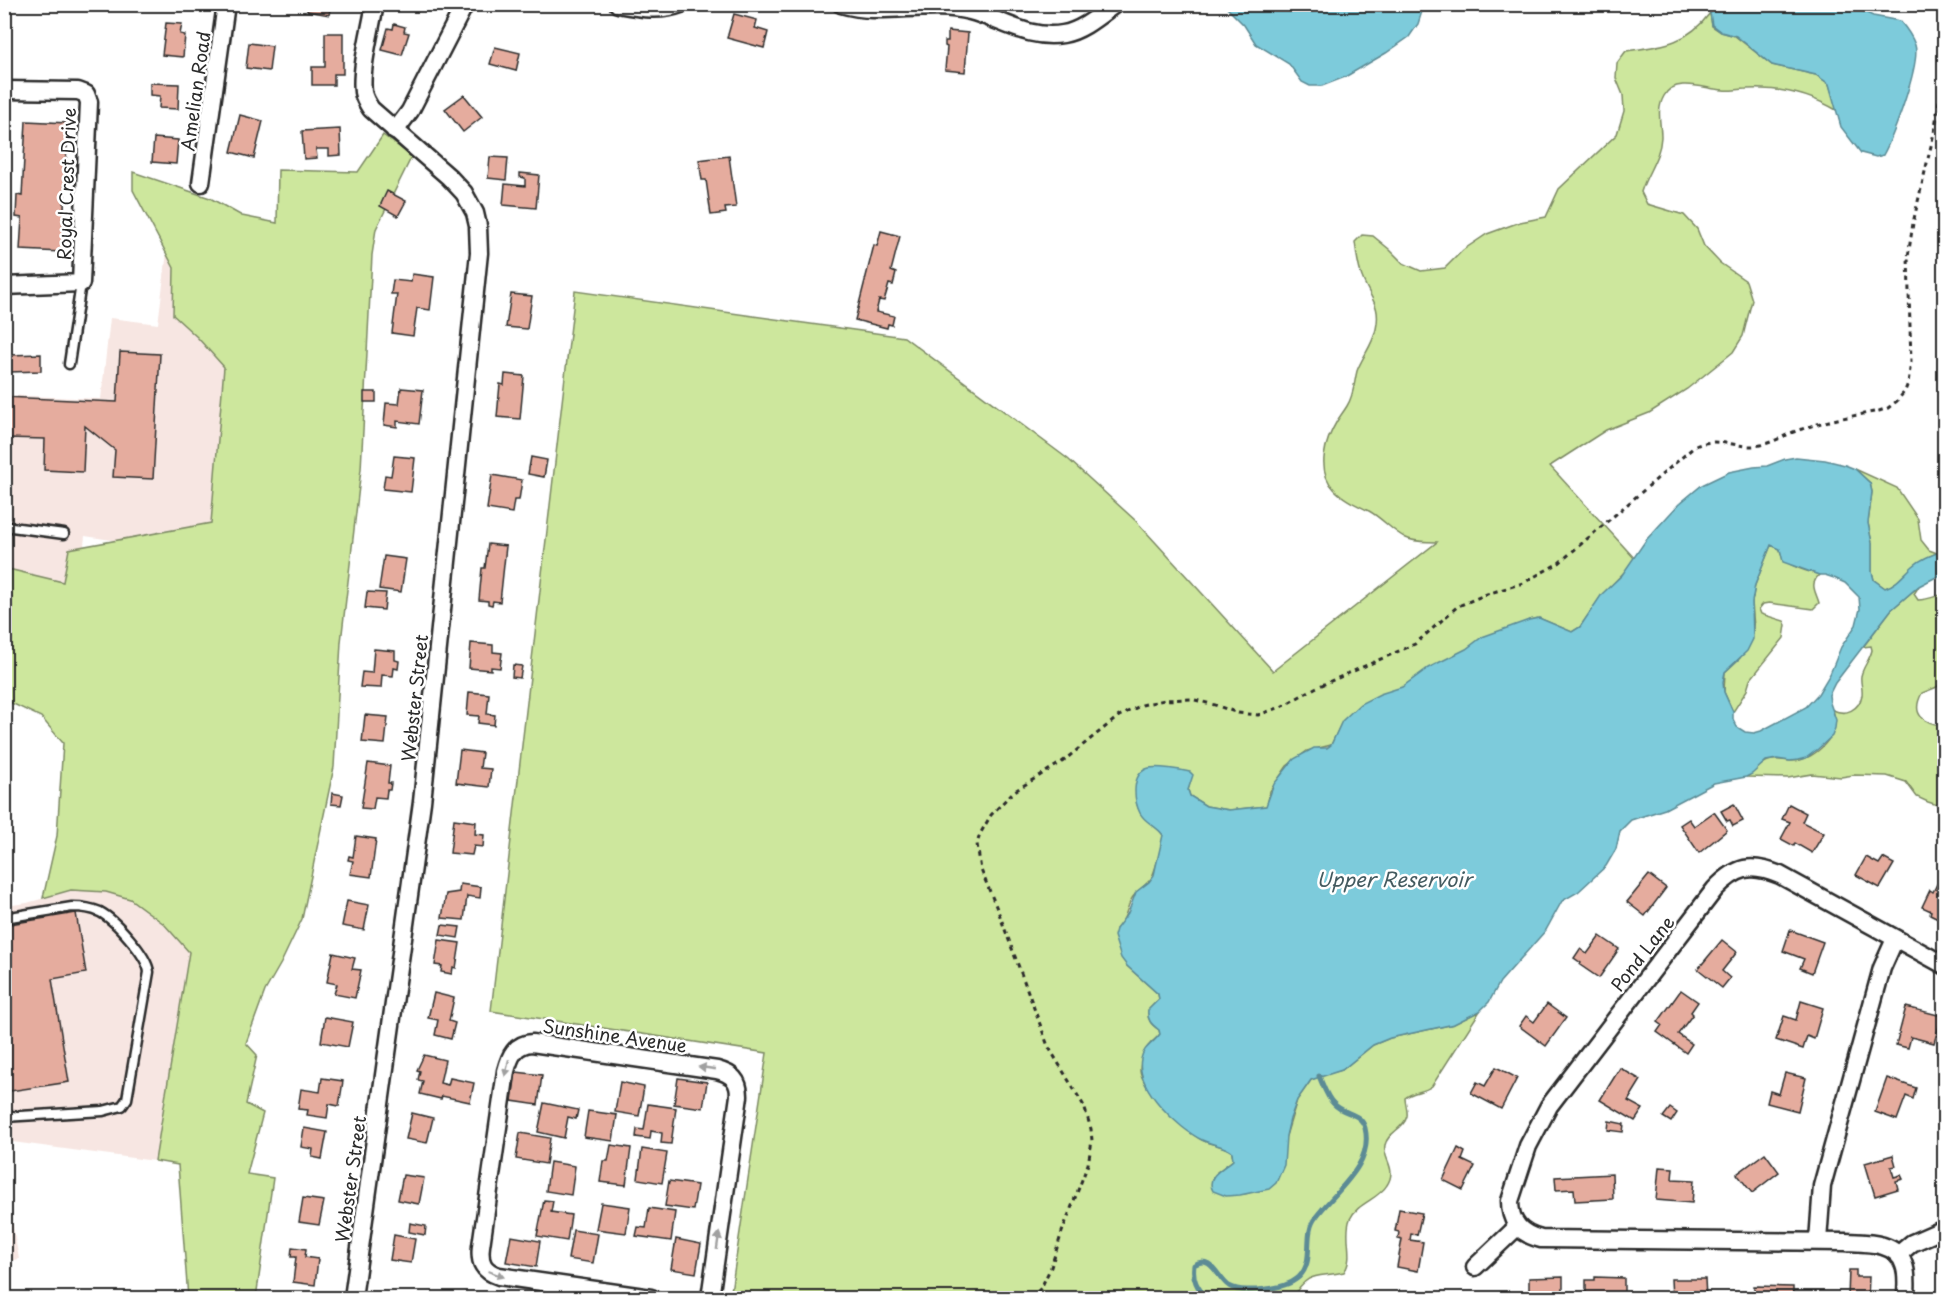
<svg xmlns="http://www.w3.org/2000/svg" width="1949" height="1303" viewBox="0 0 1949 1303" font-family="'Playpen Sans',sans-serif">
<rect width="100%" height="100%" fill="#fff"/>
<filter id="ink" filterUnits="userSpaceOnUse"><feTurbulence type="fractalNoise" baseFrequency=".0167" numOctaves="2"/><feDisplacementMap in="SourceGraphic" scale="12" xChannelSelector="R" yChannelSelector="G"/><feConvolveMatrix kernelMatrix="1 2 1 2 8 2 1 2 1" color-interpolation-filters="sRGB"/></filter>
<g filter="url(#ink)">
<g fill="#f7e6e2">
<polygon points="168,244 268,257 231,558 85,536 77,608 5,588 5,395 101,399 110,318 158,324"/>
<polygon points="205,852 155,1161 5,1141 5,906 27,903"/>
<polygon points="4,1179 19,1259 5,1262 4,1262"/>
</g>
<g fill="#cde79d" stroke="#7c8964" stroke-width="1.5">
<path d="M1710,13L1712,26L1721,32L1735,36L1772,65L1816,75L1829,84L1838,111C1810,94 1778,87 1746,89C1738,89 1731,91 1723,90C1705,89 1675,76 1664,96C1656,110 1661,123 1661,137C1660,158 1647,172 1641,192L1647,204L1684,215L1697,229L1704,246L1720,263L1746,281L1752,300L1743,336L1733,352L1687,389L1649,413L1606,430L1550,466L1636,560L1602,595L1580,627L1572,632L1539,618L1529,620L1341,724L1331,745L1307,751L1287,766L1270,791L1267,806L1229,810L1206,806L1190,796L1188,790L1190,783L1136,800C1141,824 1151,818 1163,835C1163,842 1154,876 1150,880C1144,887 1136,891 1131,900C1125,912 1127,918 1116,929L1127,966L1158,994L1159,999L1148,1010C1147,1020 1151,1024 1159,1030L1160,1034C1157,1039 1153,1040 1150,1044C1145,1048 1140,1064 1140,1070C1141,1087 1186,1132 1202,1140C1211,1145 1224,1145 1232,1152L1233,1160L1217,1172L1244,1194L1249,1193L1286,1136L1297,1100L1311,1080L1319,1076L1342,1070L1373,1045L1390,1038L1454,1024L1480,1011L1432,1086C1423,1093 1413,1091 1405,1098C1405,1104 1408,1111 1407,1116C1404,1129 1388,1132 1385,1145C1382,1159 1398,1168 1387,1185C1379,1199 1357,1203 1350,1219C1343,1236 1355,1257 1344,1272C1316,1278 1309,1270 1292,1298H730L767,1053L491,1011L575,291L904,337L1068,459L1136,521L1273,671L1437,542C1427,541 1416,543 1406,538C1393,532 1382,518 1369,511C1357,505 1343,499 1334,489C1316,470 1325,441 1337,421C1340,416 1344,411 1347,406C1354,395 1354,383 1357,371C1362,357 1373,345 1376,329C1381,307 1372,300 1364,282C1358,270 1357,256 1355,242L1362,235L1373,236L1389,249L1403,263L1421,271L1445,268L1463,250L1487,234L1520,222L1546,217L1559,189L1617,134L1624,111L1623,95L1616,78L1617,63L1626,51C1662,46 1687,44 1710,13Z"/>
<polygon points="383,135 412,156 376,229 372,255 361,469 341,642 334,767 302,919 281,963 265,991 246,1043 257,1055 246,1104 263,1113 247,1174 273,1178 256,1298 188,1298 178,1165 155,1161 189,952 164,924 130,899 106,892 71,890 43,898 57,836 63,743 41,717 5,700 4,568 63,582 69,549 211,523 224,367 197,337 173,315 174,268 133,190 133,172 210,198 242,216 277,223 278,170 358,172"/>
<path d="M1855,469L1897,488L1918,519L1921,540L1929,550L1937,553C1913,561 1904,582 1885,588L1874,580L1872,572V543L1868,523L1872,492L1870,483Z"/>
<path d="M1771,545L1780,549C1780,566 1805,570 1819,575C1809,585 1816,592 1819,603L1813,609L1769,603L1763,604L1759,609L1761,614L1784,621L1786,625L1784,638L1750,680L1747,690L1733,712L1724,692L1725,672L1740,658L1754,628L1752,602L1755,585Z"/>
<path d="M1919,586L1914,594L1918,600C1926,600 1936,596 1944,594V679L1937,687L1922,693C1910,715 1924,723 1944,726V807L1928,802L1917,797L1906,782L1887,776L1854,775L1841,777L1812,774L1788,778L1746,777C1754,773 1759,764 1768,761C1777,758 1783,761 1792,761C1817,760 1841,734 1833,710C1846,716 1859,710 1862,695C1863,689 1860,682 1861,676C1863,666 1870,660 1872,650L1871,646L1863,647L1891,610Z"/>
</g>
<g fill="#7dcbdb" stroke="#5c8b95" stroke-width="1.5" fill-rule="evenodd">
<polygon points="1224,5 1424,5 1418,24 1409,37 1386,53 1345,77 1322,86 1310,86 1302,82 1289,64 1256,44 1244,25"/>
<path d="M1849,5L1873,16L1900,21C1906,28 1912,36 1915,45C1921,63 1893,137 1883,155L1876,157L1861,153L1841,127L1829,84L1816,75L1772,65L1736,36L1721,32L1712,25L1710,13L1721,5Z"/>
<path d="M1796,457L1825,460L1845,465L1855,469L1870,483L1872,492L1868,523L1872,543V572L1874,580L1885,588C1897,584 1903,575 1913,566C1922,558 1933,554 1944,551V573L1919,586L1891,610L1835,683L1829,695L1830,703L1836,720L1835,728L1832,736L1818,749L1806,758L1798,760L1790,761L1777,759L1766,761L1752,774L1746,777L1714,783L1665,809L1631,820L1620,831L1616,849L1606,866L1578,892L1562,901L1546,930L1500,982L1489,1002L1480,1011L1454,1024L1390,1038L1373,1045L1342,1070L1311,1080L1297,1100L1290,1119L1286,1136L1284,1165L1276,1183L1269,1189L1240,1195L1226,1196L1213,1191C1205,1176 1223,1169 1233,1160L1232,1152C1224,1145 1212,1145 1202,1140C1179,1129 1135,1088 1141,1059C1143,1047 1154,1043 1160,1034L1159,1030C1151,1024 1147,1020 1148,1010L1159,999L1158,994L1127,966L1121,958L1114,936L1116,929L1128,913L1136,892L1149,882L1154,875L1163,835C1157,826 1145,823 1140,813C1134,801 1130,773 1149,768C1158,766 1181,770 1190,772L1193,775L1188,790L1190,796L1206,806L1229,810L1266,806L1274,784L1294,759L1314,748H1327L1331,745L1342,721L1360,704L1380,694L1402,687L1428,668L1466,649L1482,637L1529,620L1539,618L1572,632L1580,627L1602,594L1622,575L1646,540L1679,504L1702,485L1729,472L1754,467L1767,466L1785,459ZM1771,545L1780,549L1783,562L1819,575H1825L1834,578L1845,583L1859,597L1860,609L1856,625L1841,647L1830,674L1818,694L1806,707L1761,731L1754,733L1745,732L1737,727L1733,719V712L1724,692L1723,682L1725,672L1747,651L1753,639L1752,602L1755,585Z"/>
</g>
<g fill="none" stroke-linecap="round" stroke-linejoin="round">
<path stroke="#5c8b95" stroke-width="5" d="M1207,1298C1197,1288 1192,1279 1194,1265C1211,1253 1218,1279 1229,1286C1234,1289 1241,1290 1247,1290C1263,1290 1287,1288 1299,1277C1316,1260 1302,1234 1316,1217C1335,1191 1374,1165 1365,1128C1361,1112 1344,1115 1334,1104C1327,1098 1323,1085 1319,1076"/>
</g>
<g fill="#e5ac9e" stroke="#2b2b2b" stroke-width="1.5">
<polygon points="308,4 331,4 329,15 307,11"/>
<polygon points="734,14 757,20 755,28 768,32 764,48 727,38"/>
<polygon points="166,23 182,24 180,34 185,35 183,57 162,55"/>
<polygon points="394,24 405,27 404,32 409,33 402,55 382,50 388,28 393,29"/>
<polygon points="948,31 968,33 965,72 945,70 947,47 945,46 945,41 948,41"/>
<polygon points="325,33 343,33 343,74 334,74 334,85 312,85 312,67 325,67"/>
<polygon points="249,43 272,46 269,71 246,68"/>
<polygon points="495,47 520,53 516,71 490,64"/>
<polygon points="150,83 179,84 178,109 159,108 160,96 150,95"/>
<polygon points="464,95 482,117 463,132 445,109"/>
<polygon points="240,115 263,121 254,158 231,152"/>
<polygon points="26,121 68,123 62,252 20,250 22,218 16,217 17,195 22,196"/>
<polygon points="340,129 341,155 329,156 329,149 316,149 317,158 304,159 302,131"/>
<polygon points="154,138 178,140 176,164 152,162"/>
<polygon points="729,156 736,207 725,208 726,213 711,215 706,180 702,180 699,160"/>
<polygon points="490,157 508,158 506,180 488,178"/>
<polygon points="520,173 539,175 536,208 503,205 505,184 525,186 525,178 520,177"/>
<polygon points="387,191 406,201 398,216 380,206"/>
<polygon points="881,231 900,236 891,271 896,273 893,285 889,284 884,301 879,300 876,312 894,316 892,325 888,324 887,328 855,320 874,245 877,246"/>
<polygon points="412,274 434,277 430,310 417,308 413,336 392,333 397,294 391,294 393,280 411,282"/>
<polygon points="511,294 532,296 527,329 506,327"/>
<polygon points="120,352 160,354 153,479 113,477 115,450 85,426 83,472 44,470 45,439 7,438 4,469 4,397 117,402"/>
<polygon points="41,354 41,371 9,372 9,355"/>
<polygon points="505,374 524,376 520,419 497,417 500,384 504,385"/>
<polygon points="401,388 423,390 419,424 397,421 397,427 384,425 386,403 399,404"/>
<rect x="364" y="392" width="12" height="10"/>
<polygon points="394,456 415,458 411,492 383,489 385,475 391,476"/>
<polygon points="531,457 547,460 544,477 528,474"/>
<polygon points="492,475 522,480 519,500 514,500 512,513 487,509"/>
<polygon points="488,544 506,546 500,602 493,601 492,605 488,604 488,601 479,600 482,568 485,568"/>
<polygon points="384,556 406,559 401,592 379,589"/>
<polygon points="367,592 386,593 384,610 365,608"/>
<polygon points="471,643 493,645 493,652 502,653 500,668 491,667 491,670 469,668"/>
<polygon points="374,649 395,651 395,660 399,661 398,669 394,668 393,676 382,675 381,688 360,687 362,672 372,673"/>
<polygon points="513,665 522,666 520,678 512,677"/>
<polygon points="469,692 489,694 487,714 495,715 494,725 478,723 479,716 467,715"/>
<polygon points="365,715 388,717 385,744 362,742"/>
<polygon points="460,750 482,753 480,768 491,769 489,787 456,783"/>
<polygon points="368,763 390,766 388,783 391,783 390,790 387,790 386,798 375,797 373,809 361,808"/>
<polygon points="332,793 343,795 341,805 331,804"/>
<polygon points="1734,804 1743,821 1733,826 1730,820 1727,821 1721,811"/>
<polygon points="1789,804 1806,813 1802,822 1824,833 1812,853 1795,843 1794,846 1781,839 1790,822 1782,819"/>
<polygon points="1714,812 1727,830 1699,853 1680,825 1689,819 1694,826"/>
<polygon points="454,819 476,822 475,834 484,835 483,847 474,846 472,855 450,853"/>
<polygon points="356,836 376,839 371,877 350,874 353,861 348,860 349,856 353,857"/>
<polygon points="1866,857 1879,864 1883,858 1894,864 1880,888 1856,875"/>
<polygon points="1649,875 1666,888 1645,916 1627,902"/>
<polygon points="460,884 481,887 480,898 467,896 464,920 442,918 446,894 459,892"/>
<polygon points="1937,884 1944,888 1944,921 1930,914 1931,911 1922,907 1930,890 1933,892"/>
<polygon points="347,901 369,905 364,930 342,926"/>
<polygon points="76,913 86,973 52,979 69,1082 4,1092 4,925"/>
<polygon points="442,925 460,927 458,938 440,935"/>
<polygon points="1790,930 1823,942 1812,973 1800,968 1804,959 1783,951"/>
<polygon points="1600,936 1619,949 1599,978 1580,965 1581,963 1574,958 1580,949 1587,954"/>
<polygon points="439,940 460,943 456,968 453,967 452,974 441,972 442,966 435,965"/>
<polygon points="1722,940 1737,952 1722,971 1730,978 1722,988 1698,969"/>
<polygon points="333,953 355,958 352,969 361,970 355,998 334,994 337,984 327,982"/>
<polygon points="1681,990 1698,1002 1691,1012 1693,1014 1678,1034 1692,1044 1686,1053 1657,1032 1662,1025 1658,1022"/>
<polygon points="434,993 454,998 449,1021 455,1023 451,1039 435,1035 438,1020 428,1018"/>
<polygon points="1801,1001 1823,1008 1814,1039 1807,1036 1803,1049 1776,1040 1784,1016 1796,1020"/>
<polygon points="1547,1004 1566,1018 1546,1046 1519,1026 1526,1016 1534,1022"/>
<polygon points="1906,1007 1942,1016 1934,1043 1911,1037 1908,1048 1896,1045"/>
<polygon points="325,1017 353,1022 348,1047 321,1042"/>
<polygon points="424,1055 445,1060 440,1083 448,1085 450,1078 474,1083 470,1102 442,1096 441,1099 420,1094 423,1081 418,1080 420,1071 417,1070"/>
<polygon points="1496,1067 1517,1078 1501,1109 1471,1093 1477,1082 1485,1086"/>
<polygon points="1620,1068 1641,1080 1628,1101 1643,1109 1635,1121 1600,1100"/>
<polygon points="516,1072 542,1075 538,1105 512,1101"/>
<polygon points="1785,1073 1806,1078 1798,1111 1767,1103 1770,1091 1779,1094"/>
<polygon points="322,1078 343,1081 339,1106 329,1104 327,1118 307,1115 308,1110 298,1109 301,1089 320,1092"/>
<polygon points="678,1078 707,1082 703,1108 674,1104"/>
<polygon points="1887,1078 1916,1088 1913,1099 1906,1096 1897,1120 1875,1112"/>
<polygon points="620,1082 644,1087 639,1116 615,1112"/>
<polygon points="544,1103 578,1110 576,1119 568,1117 564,1138 538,1132"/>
<polygon points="648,1104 676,1108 671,1144 661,1143 662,1133 651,1131 650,1139 636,1137 637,1129 644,1130"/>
<polygon points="1670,1108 1677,1113 1671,1122 1663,1117"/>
<polygon points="588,1111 617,1115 613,1141 584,1137"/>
<polygon points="412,1113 433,1118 427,1143 406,1139"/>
<polygon points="1609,1121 1624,1124 1623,1132 1608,1130"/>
<polygon points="304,1128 327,1132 322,1159 312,1157 313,1149 301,1147"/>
<polygon points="520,1133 550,1138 546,1164 516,1159"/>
<polygon points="611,1145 631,1148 626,1185 600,1182 603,1161 608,1161"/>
<polygon points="1458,1148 1465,1152 1462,1160 1475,1166 1463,1190 1443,1180"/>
<polygon points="642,1149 667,1153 662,1183 638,1179"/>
<polygon points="1765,1153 1779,1172 1752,1193 1737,1174"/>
<polygon points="1893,1155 1896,1166 1891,1167 1894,1177 1901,1175 1903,1179 1896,1181 1898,1189 1875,1196 1865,1163"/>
<polygon points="550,1162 575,1166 571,1195 546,1191"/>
<polygon points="1659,1167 1673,1168 1672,1179 1694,1180 1692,1203 1656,1200"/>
<polygon points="1612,1174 1613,1199 1575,1201 1574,1189 1556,1190 1555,1177"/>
<polygon points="403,1175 424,1178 419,1204 398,1200"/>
<polygon points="669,1181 697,1185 693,1210 665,1206"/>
<polygon points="303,1198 324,1201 319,1225 299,1222"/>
<polygon points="544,1200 553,1201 551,1212 571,1215 567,1241 537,1236"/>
<polygon points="601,1203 630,1207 626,1233 596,1229"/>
<polygon points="649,1208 675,1212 671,1241 636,1236 638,1227 646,1228"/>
<polygon points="1399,1209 1422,1213 1417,1235 1411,1234 1410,1240 1423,1242 1418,1271 1397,1267 1402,1239 1398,1238 1399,1232 1395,1231"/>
<polygon points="410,1223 426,1226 425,1235 409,1232"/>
<polygon points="573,1230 598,1234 593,1263 568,1259"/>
<polygon points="394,1235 415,1239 411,1263 390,1260"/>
<polygon points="511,1236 540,1241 536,1267 506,1262"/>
<polygon points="676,1239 701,1244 696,1273 671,1269"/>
<polygon points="292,1247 306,1249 305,1257 318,1259 315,1285 293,1282 296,1257 291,1257"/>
<polygon points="1849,1270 1856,1270 1856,1277 1869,1277 1868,1298 1848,1298"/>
<polygon points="1563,1277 1563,1298 1529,1298 1529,1278"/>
<polygon points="1595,1277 1624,1278 1624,1298 1586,1298 1586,1280 1595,1280"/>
<polygon points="1671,1279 1705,1279 1706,1298 1672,1298"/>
<polygon points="1754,1286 1793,1287 1793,1298 1754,1298"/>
<polygon points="383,1294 405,1297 404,1298 382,1298"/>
</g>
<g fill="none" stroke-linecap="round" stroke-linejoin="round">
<g stroke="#2b2b2b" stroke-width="13">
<g id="lane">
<polyline points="69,364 81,283"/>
<polyline points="4,526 64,534"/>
<path d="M4,918L72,907C82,907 91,908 100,912C115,920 147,955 149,972L127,1099L122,1106L103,1111L4,1117"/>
</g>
</g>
<g stroke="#2b2b2b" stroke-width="21">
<g id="street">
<path d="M618,4C640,8 660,12 681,4"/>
<path d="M841,4C851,7 862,9 873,9C905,10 938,3 970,11C1001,19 1029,40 1063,34C1082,31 1100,15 1115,4"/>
<polyline points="4,90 78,91 86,94 89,102 81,283 4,286"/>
<polyline points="395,131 410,111 465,4"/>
<polyline points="201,183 226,4"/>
<polyline points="1818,1241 1822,1186 1882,968 1895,939"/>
<polyline points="1899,1254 1912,1243 1944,1229"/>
<polyline points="1475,1267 1517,1227"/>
<path d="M353,1298L422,802L479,253L478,226L475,213L464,193L449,177L371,109C367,103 364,98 363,92C360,69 371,28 375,4"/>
<path d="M651,1298L499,1276C483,1271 479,1262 481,1246L506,1071C510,1056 515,1044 532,1043L717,1070C732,1074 739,1080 739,1096L710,1298"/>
<path d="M1906,1298C1906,1288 1908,1275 1904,1265C1897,1241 1864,1243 1845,1242L1541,1239C1521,1234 1510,1223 1510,1201L1528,1146L1549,1106L1715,889C1737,866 1751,863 1780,875L1944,965"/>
</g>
</g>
<path stroke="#2b2b2b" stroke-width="3" stroke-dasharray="4.5 4.5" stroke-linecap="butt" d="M1031,1298L1041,1288L1051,1267L1062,1232L1088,1164L1092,1141L1091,1129L1084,1106L1048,1046L1000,916L981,870L977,844L980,834L991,815L1013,792L1062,762L1119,716L1142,705L1164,700L1191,699L1215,705L1238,713L1258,715L1281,707L1315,688L1415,644L1458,606L1487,594L1523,583L1559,563L1694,447C1714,436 1733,447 1753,446C1771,445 1785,434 1802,429C1827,420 1853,416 1879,411L1888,408L1897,401L1905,391L1908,383L1911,362L1908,257L1913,223L1934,133L1944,70"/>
<use href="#lane" stroke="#fff" stroke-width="8"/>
<use href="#street" stroke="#fff" stroke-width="16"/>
</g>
<defs><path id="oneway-solid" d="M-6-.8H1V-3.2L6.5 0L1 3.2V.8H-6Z" transform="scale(1.5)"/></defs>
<g fill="#a0a0a0">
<use href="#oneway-solid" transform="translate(507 1068) rotate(103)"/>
<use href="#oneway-solid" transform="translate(707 1068) rotate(-172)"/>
<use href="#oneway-solid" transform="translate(718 1241) rotate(-82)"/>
<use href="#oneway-solid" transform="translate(496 1274) rotate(21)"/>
</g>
</g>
<g text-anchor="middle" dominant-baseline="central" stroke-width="5" stroke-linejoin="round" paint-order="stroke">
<g font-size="18" fill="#2b2b2b" stroke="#fff">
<text transform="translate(195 91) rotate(-82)">Amelian Road</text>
<text transform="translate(66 184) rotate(-88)">Royal Crest Drive</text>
<text transform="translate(414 698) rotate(-84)">Webster Street</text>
<text transform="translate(1642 953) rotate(-52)">Pond Lane</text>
<text transform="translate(615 1035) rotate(8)">Sunshine Avenue</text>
<text transform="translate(350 1179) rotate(-82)">Webster Street</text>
</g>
<g font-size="20" font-style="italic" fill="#445b60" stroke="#fff">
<text x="1394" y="879">Upper Reservoir</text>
</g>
</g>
<rect width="1949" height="1303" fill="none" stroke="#fff" stroke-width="24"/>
<rect x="12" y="12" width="1925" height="1279" fill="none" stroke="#2b2b2b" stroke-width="2" filter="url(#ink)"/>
</svg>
